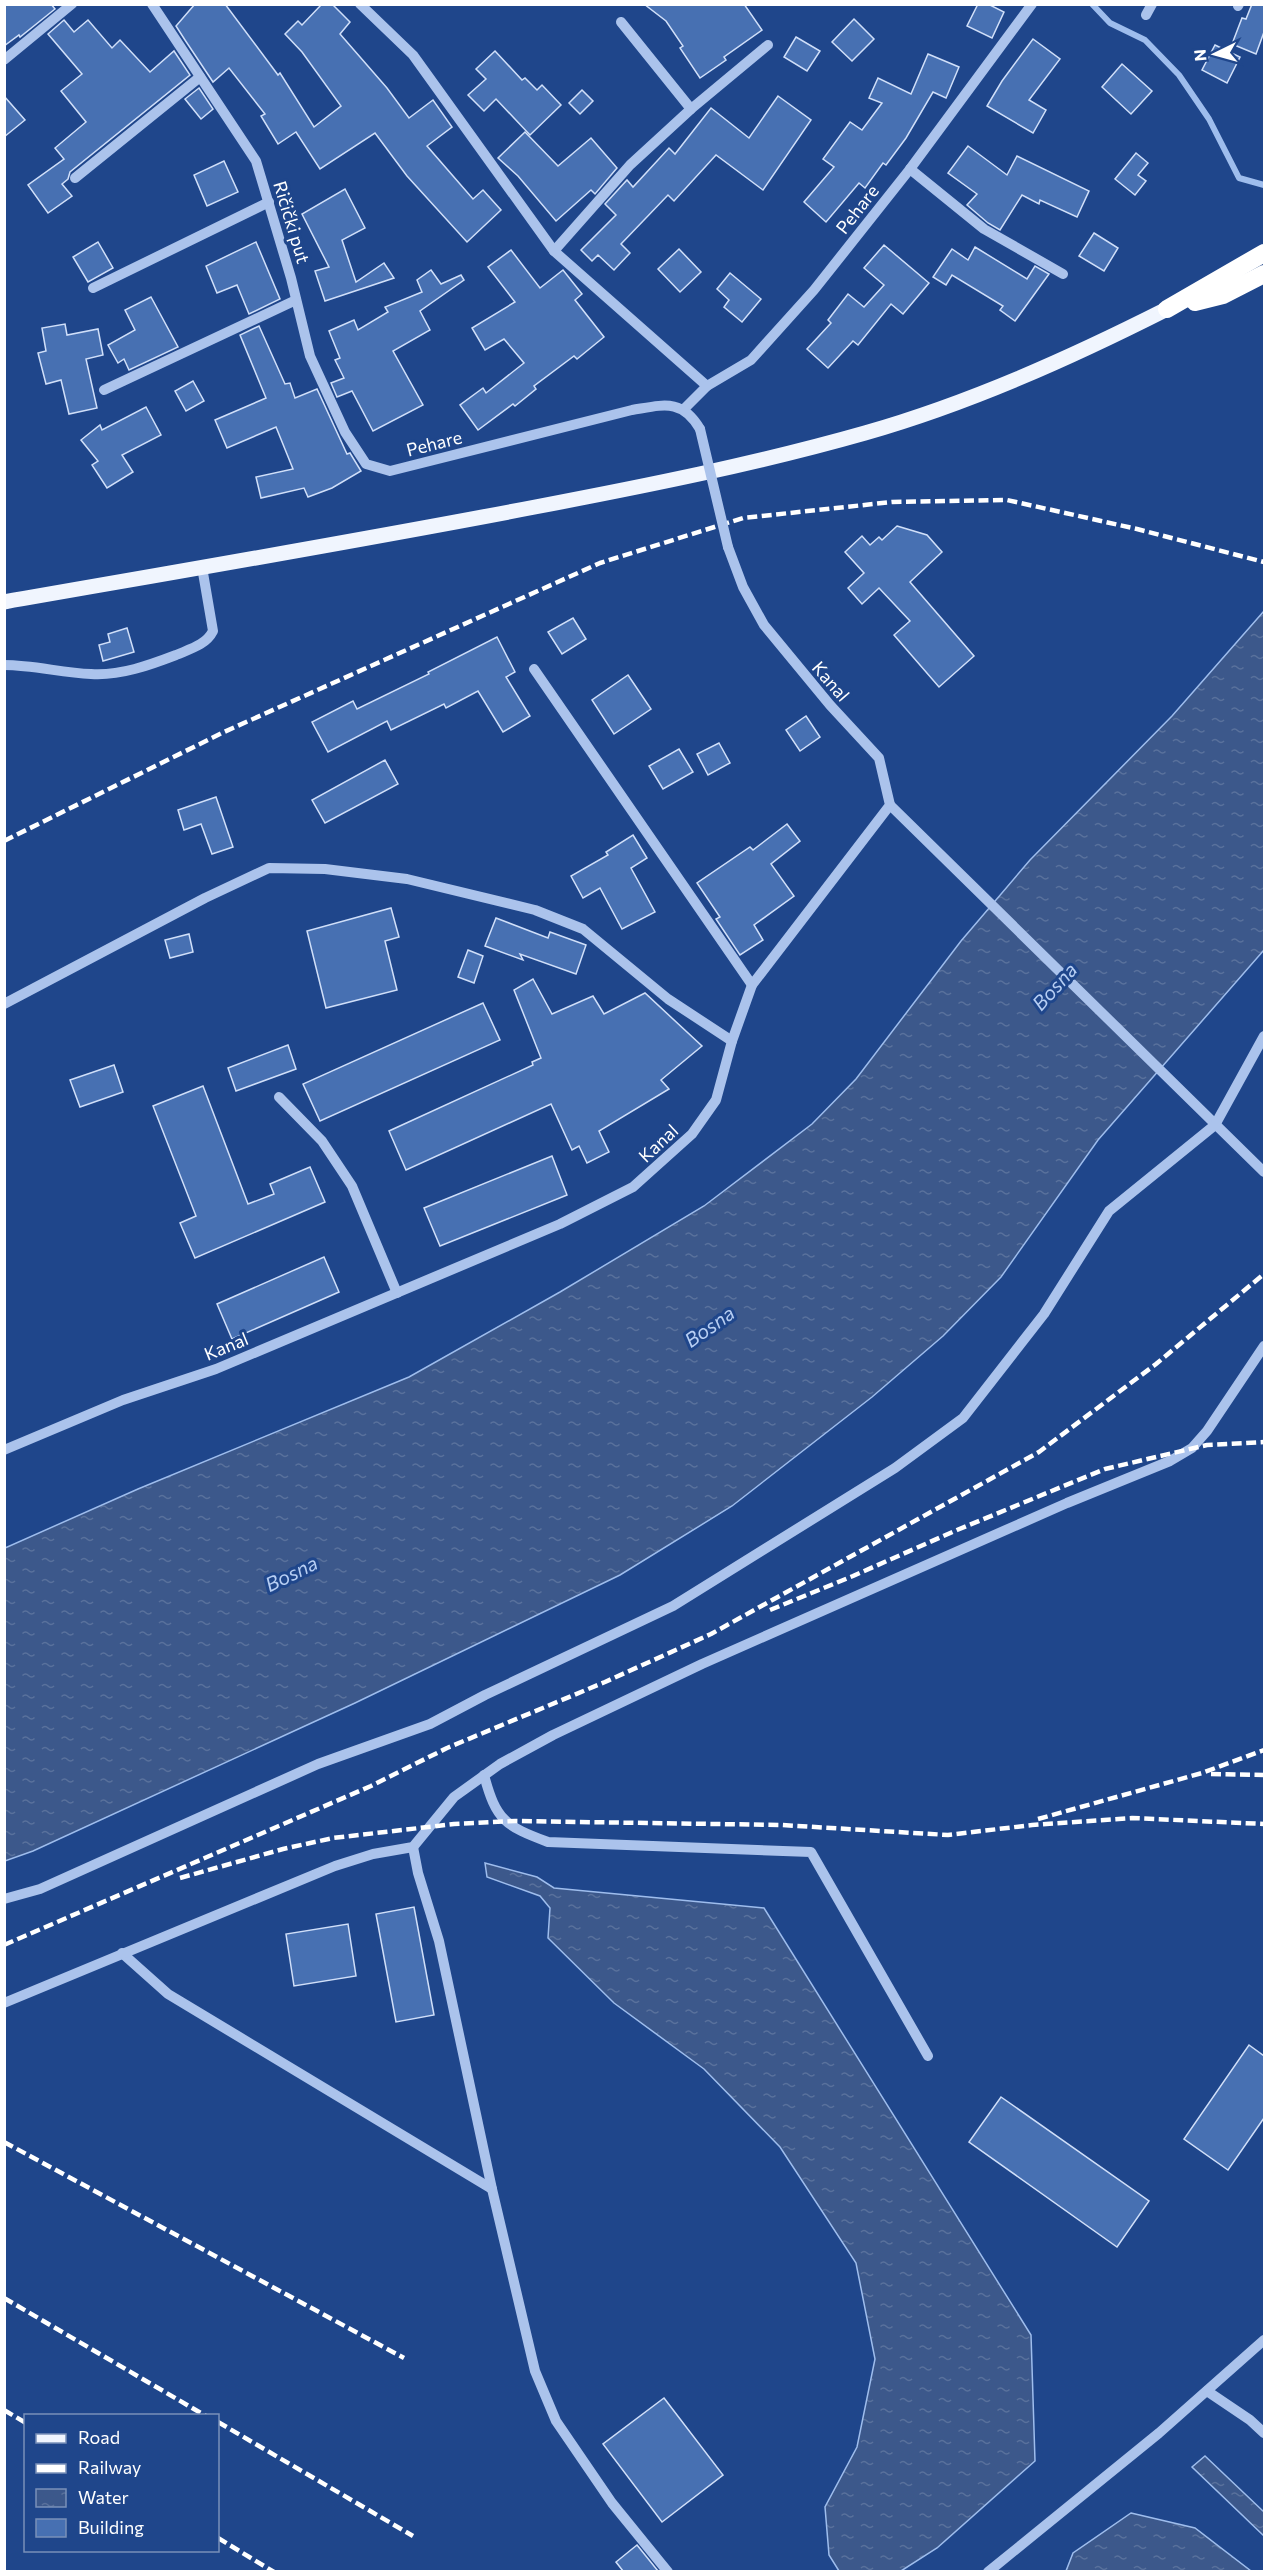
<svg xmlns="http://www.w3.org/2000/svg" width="1269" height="2576" viewBox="0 0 1269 2576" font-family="Commissioner,sans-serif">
<defs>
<pattern id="water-ripples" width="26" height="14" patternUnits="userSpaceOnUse" patternTransform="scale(1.5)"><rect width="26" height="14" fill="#3c588b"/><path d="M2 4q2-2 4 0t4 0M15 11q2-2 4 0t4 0" fill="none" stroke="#59719c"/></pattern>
</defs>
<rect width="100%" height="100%" fill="#1f468b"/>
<g fill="url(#water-ripples)" stroke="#9ebded" stroke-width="1.5">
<polygon points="1264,611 1264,950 1098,1140 1001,1277 943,1336 872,1397 732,1506 620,1575 355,1703 33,1851 5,1861 5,1548 138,1489 409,1377 560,1292 704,1206 812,1124 856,1079 961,941 1030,860 1172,716"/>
<polygon points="485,1863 537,1877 554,1888 764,1908 1031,2335 1035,2461 937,2548 901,2571 839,2571 829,2555 825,2507 857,2447 875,2359 856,2263 780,2147 704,2069 614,2003 548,1938 550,1908 540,1896 487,1877"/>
<polygon points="1205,2456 1264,2512 1264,2536 1192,2467"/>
<polygon points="1131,2513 1195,2528 1251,2571 1066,2571 1073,2553"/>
</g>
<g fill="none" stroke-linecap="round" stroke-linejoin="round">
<polyline stroke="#9ebded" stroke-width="6" points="1092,4 1110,23 1145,40 1179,75 1209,119 1239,178 1264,185"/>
</g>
<g fill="#4770b2" stroke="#d0dff9" stroke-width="1.5">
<polygon points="4,4 51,4 55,9 20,37 19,35 4,46"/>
<polygon points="195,4 225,4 278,75 280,73 314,127 341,106 302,52 285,34 298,21 302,25 322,4 332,4 350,22 340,34 387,88 409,118 433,100 452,127 427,146 473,199 483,190 501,210 467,242 407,176 375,133 320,169 296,132 278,144 261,116 265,114 229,68 213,82 185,40 176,26"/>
<polygon points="644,4 744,4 762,30 724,57 726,60 700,78 680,48 683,46 666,21"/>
<polygon points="978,4 988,4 1004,12 992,38 967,26"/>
<polygon points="1252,4 1264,4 1264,32 1256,54 1232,44 1242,18 1246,19"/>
<polygon points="854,19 874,39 852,61 832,42"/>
<polygon points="64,20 74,32 88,20 112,48 120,40 150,72 174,51 190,75 70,172 68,179 62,184 72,196 48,213 28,185 64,159 55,148 86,122 61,91 82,74 48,34"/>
<polygon points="796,37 820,51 807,71 784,57"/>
<polygon points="1033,39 1060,59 1029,100 1046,110 1033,133 987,106 1002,81"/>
<polygon points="1215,45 1240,57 1227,83 1202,70"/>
<polygon points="495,51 522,80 525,78 537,90 542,85 561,105 530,135 496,99 484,111 468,95 486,79 476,69"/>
<polygon points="928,54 959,67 946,98 933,92 906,138 886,165 883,163 865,188 859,183 826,222 804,202 834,167 823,159 850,122 862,130 882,103 869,98 878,78 911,94"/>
<polygon points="1122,64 1152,91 1131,114 1102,87"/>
<polygon points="199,88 213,109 201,119 185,99"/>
<polygon points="582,90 593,101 580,114 569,103"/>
<polygon points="4,96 25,120 4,137"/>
<polygon points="778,96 811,120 763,190 716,155 674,201 668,195 621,244 630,253 614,270 598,255 592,261 581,250 616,215 605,204 627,180 633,187 669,148 675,154 711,108 749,138"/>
<polygon points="525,132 558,166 591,138 617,168 595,194 591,190 556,221 518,176 498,158"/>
<polygon points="968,146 1007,175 1017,156 1089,191 1077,217 1040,200 1039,204 1022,195 1000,230 988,223 967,205 977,194 948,173"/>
<polygon points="1136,153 1148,163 1138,175 1146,181 1135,195 1115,179"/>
<polygon points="224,161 238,192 207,206 194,175"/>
<polygon points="345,189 365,228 342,240 356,282 384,263 394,278 325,301 315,271 329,267 302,214"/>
<polygon points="1094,233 1118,248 1104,271 1079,256"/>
<polygon points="98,242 113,268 88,282 73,257"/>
<polygon points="256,242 280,299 249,314 237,285 217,293 206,266"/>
<polygon points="884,245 929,283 903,314 891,304 858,345 853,341 828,368 807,349 831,323 828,320 848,294 864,307 884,285 864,268"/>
<polygon points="975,247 1027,279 1035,266 1049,274 1015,321 1000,310 1003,306 952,275 946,285 933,277 952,249 968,260"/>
<polygon points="679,249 701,272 680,292 658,269"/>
<polygon points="511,250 540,288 563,270 582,294 575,300 604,337 577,359 574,356 534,386 536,389 515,406 513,404 478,430 460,405 483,388 486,393 524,363 504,339 485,350 472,328 515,302 488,267"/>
<polygon points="431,270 441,284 461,275 464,280 420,311 430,330 393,351 423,405 373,431 352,391 337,397 331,383 344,378 335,360 340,358 329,331 354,320 358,330 388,312 385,307 422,292 417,280"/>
<polygon points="730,273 761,299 742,322 724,307 729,300 717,289"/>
<polygon points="151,297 178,347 129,370 124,359 118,363 108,345 135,330 125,310"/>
<polygon points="65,324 67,335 98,329 103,355 86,359 97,408 69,414 61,380 46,384 38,353 46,351 42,328"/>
<polygon points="259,326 285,384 290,383 295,398 317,389 347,454 350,453 361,471 332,488 308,497 304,488 261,498 256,477 293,469 276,427 227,448 215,420 266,398 240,335"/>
<polygon points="193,381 204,401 186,411 175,391"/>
<polygon points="146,407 161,435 122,455 133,472 107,488 92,465 98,461 81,440 100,425 102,430"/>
<polygon points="897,526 927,535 942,552 910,582 974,656 939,687 894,635 910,621 879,588 862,604 848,588 864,573 845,552 862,536 870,545 879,537 882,540"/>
<polygon points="573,618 586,639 562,654 548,632"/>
<polygon points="127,628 134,652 103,661 99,645 110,642 108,634"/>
<polygon points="497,637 515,672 506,677 530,716 503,732 478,691 446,708 444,704 391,730 387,721 328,752 312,722 353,701 357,709 429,674 428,672"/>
<polygon points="628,675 651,709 614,734 592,700"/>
<polygon points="806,716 820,737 800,751 786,730"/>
<polygon points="719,743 730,763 708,775 697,754"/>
<polygon points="679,749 693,772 663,789 649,766"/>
<polygon points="385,760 398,784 325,823 312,800"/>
<polygon points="216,797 233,847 212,854 201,824 184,830 178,810"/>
<polygon points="787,824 800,841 771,864 794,896 754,925 763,940 740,955 716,919 720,917 697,883 750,847 753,850"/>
<polygon points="633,835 647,858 631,868 655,912 622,929 600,888 583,898 571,876 608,855 606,852"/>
<polygon points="391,908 399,937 385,941 397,990 326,1008 307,931"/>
<polygon points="496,918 548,938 550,932 586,945 576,974 520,954 523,960 485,946"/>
<polygon points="189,934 193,952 170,958 165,940"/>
<polygon points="468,950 483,956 474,983 458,977"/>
<polygon points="533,979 552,1014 593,996 604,1014 645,993 702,1046 661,1080 669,1089 599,1131 609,1152 587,1163 579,1146 572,1150 551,1104 406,1170 389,1131 533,1065 532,1062 541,1058 514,990"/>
<polygon points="483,1003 500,1040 320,1121 303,1084"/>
<polygon points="288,1045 296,1069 236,1091 228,1068"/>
<polygon points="114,1065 123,1092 80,1107 70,1080"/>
<polygon points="203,1086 248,1204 274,1194 270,1184 310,1167 325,1202 195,1258 180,1223 196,1216 153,1106"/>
<polygon points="552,1156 567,1195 440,1246 424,1208"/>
<polygon points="324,1257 339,1292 232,1339 217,1304"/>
<polygon points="414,1907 434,2015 396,2022 376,1914"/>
<polygon points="348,1924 356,1976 294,1986 286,1934"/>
<polygon points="1249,2045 1264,2056 1264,2118 1228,2170 1184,2139"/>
<polygon points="1001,2097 1149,2201 1117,2247 969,2142"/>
<polygon points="664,2398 723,2475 662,2522 603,2444"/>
<polygon points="637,2545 658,2571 623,2571 616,2562"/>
</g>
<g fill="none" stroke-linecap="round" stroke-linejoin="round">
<g stroke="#abc3ec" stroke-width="10">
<path d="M152,4L256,161L291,278L310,356L345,432L366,464L390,471L632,410C663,405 682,398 700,429"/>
<polyline points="360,4 413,55 554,251 707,386"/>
<polyline points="1238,6 1239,4"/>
<polyline points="1146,15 1152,4"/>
<polyline points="621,22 691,109"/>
<polyline points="4,60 72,4"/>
<polyline points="910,169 984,229 1063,274"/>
<polyline points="75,178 200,77"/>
<polyline points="554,251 630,165 691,109 768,45"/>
<polyline points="93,288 269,202"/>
<polyline points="104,390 296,300"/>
<polyline points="684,409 707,386 751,360 814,290 910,169 1032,4"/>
<path d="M4,665C34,665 62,673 91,674C120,676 150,665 176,655C190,649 206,645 213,631L202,567"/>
<polyline points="534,669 752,985"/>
<polyline points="890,805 1264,1172"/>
<polyline points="4,1004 205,898 269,868 325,869 407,879 535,910 583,929 668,999 732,1041"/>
<polyline points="279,1097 322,1141 352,1186 397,1293"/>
<polyline points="4,1450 123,1400 216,1369 560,1224 633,1187 692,1134 716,1100 732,1041 752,985 890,805 879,758 830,705 764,625 743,587 728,547"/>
<path d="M484,1775C496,1820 505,1826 548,1842L811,1852L928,2056"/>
<polyline points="413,1847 418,1873 439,1941 492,2189 535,2371 556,2421 612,2503 668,2572"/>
<polyline points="4,1899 40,1889 318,1764 430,1724 485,1695 673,1606 895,1468 963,1418 1044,1314 1109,1211 1215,1125 1264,1036"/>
<polyline points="122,1953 168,1994 492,2189"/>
<polyline points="4,2003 335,1866 373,1854 413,1847 454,1797 500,1764 553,1735 702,1664 1067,1503 1170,1461 1192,1448 1207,1431 1264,1346"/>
<polyline points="1207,2391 1250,2420 1264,2433"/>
<polyline points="988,2572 1159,2433 1264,2340"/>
</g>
<path stroke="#f0f5fe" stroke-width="15" d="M4,602C181,571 358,541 535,507C645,486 756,464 865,433C970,403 1070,358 1167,309"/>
<g stroke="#fff" stroke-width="18">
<polyline points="1195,302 1223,295 1264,274"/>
<polyline points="1167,309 1264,253"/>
</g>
<g stroke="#fff" stroke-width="4.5" stroke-dasharray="10 4.5" stroke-linecap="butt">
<polyline points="4,841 224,732 600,563 743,518 892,502 1007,500 1137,529 1264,562"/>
<polyline points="770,1610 853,1576 957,1530 1105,1469 1207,1445 1264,1442"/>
<polyline points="1211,1774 1264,1775"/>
<polyline points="1038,1819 1202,1773 1264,1750"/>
<polyline points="180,1878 283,1849 333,1838 454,1824 515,1821 781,1825 948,1835 1032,1825 1132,1818 1264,1824"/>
<polyline points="4,1945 371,1786 447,1748 605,1682 711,1634 1039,1452 1156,1364 1264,1274"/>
<polyline points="4,2142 404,2358"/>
<polyline points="4,2298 206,2416"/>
<polyline points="4,2410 26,2423"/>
<polyline points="218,2422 413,2536"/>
<polyline points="218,2538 274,2572"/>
</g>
<polyline stroke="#abc3ec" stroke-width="10" points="700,429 728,547"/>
</g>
<g text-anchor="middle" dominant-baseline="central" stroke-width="6" stroke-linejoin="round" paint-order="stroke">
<g font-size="18" fill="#fff" stroke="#1f468b">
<text transform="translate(857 209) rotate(-52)">Pehare</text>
<text transform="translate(292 222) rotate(73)">Ričički put</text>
<text transform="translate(434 443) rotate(-14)">Pehare</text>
<text transform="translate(831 681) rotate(49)">Kanal</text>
<text transform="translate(658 1143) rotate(-43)">Kanal</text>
<text transform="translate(226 1346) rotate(-22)">Kanal</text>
</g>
<g font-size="20" font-style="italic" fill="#b7cef3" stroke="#1f468b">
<text transform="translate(1054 986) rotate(-48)">Bosna</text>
<text transform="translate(709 1326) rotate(-35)">Bosna</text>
<text transform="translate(291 1573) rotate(-26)">Bosna</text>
</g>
</g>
<rect width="1269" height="2576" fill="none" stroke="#ffffff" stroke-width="12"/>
<rect x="24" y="2414" width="195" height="138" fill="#1f468b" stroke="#7990b9" stroke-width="1.5"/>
<rect x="36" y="2434" width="30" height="9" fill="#f0f5fe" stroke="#7990b9" stroke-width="1.5"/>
<text x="78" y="2444" font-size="18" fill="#ffffff">Road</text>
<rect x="36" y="2464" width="30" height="9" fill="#ffffff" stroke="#7990b9" stroke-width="1.5"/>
<text x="78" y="2474" font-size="18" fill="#ffffff">Railway</text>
<rect x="36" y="2489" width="30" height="18" fill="url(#water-ripples)" stroke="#7990b9" stroke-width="1.5"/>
<text x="78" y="2504" font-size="18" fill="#ffffff">Water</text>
<rect x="36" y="2519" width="30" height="18" fill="#4770b2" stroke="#7990b9" stroke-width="1.5"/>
<text x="78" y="2534" font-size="18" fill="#ffffff">Building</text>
<g transform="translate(1215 54) rotate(265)" stroke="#1f468b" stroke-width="4.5" paint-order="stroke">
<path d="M0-4.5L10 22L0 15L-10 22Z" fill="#ffffff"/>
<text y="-9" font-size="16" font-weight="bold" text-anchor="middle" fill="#ffffff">N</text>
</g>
</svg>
